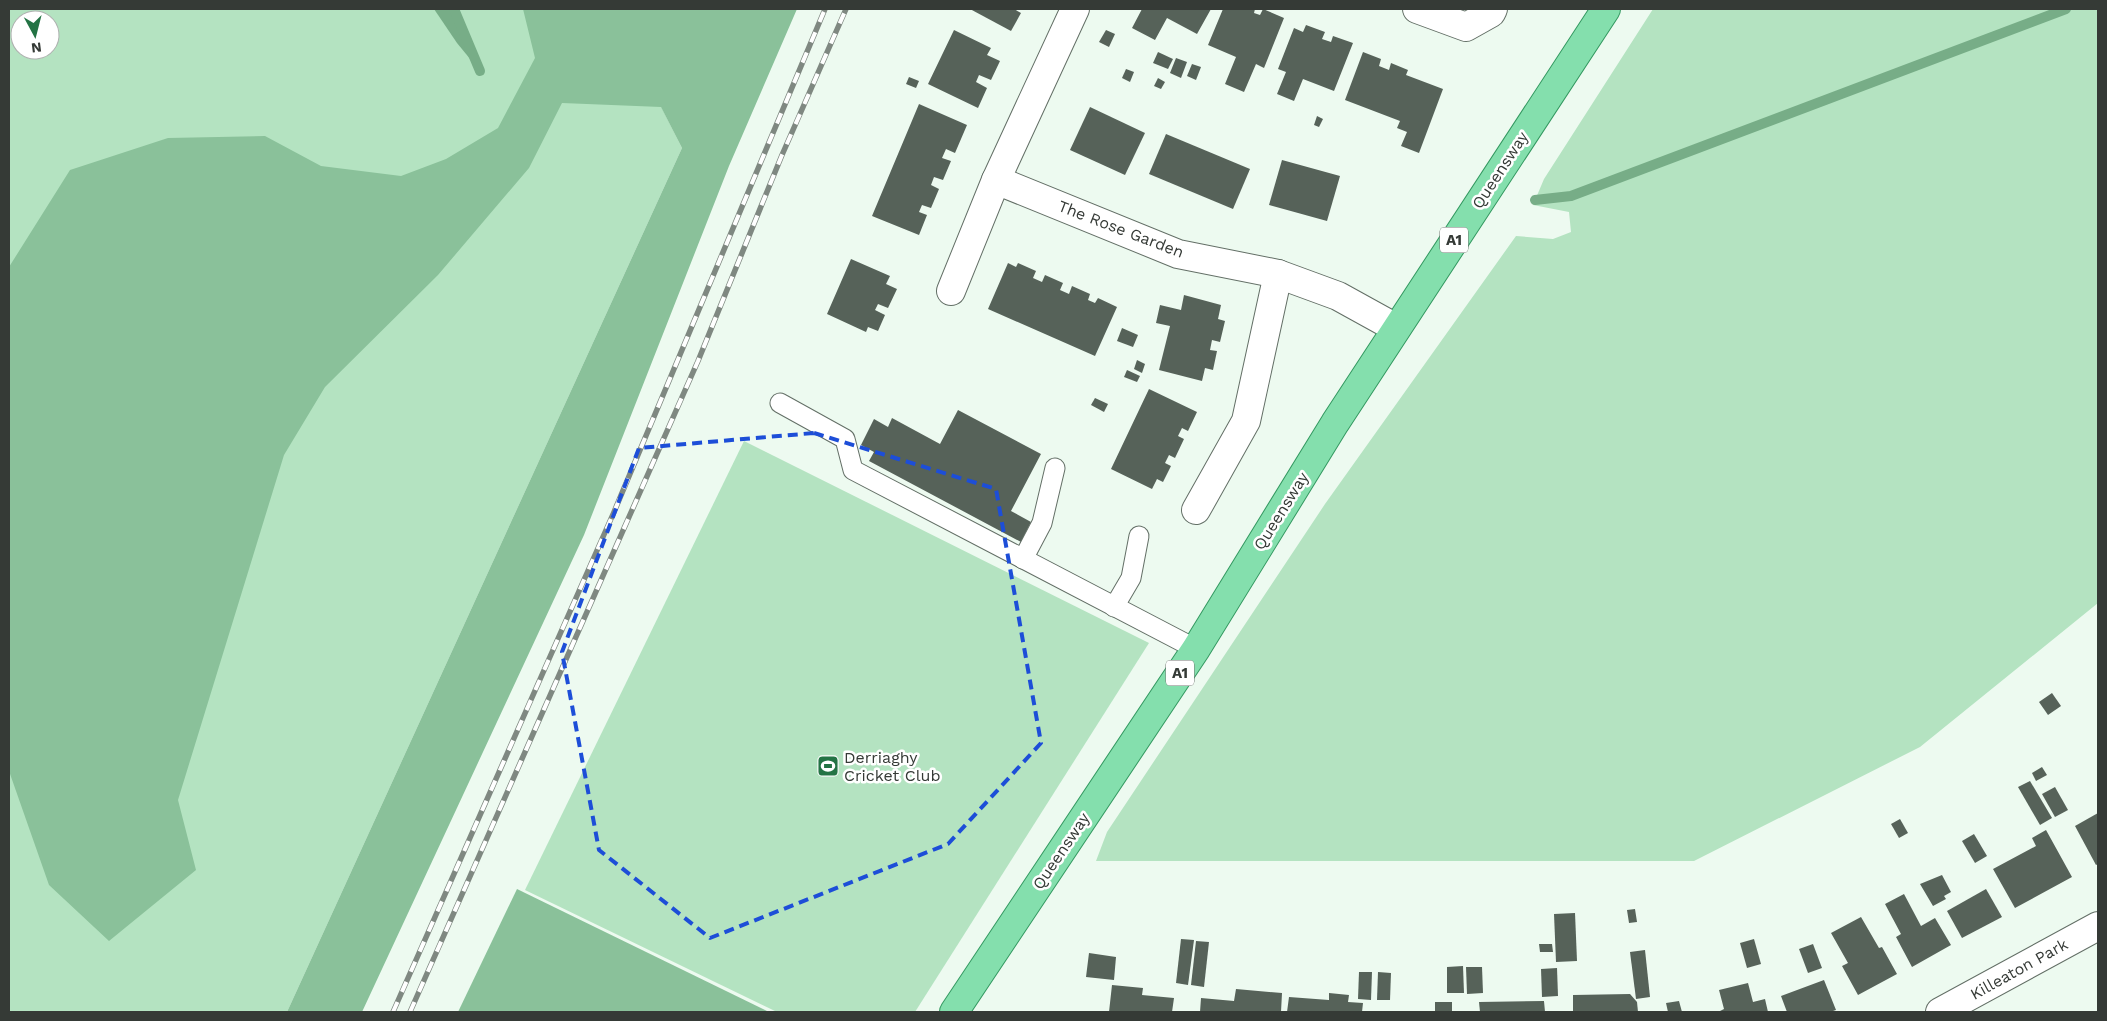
<svg xmlns="http://www.w3.org/2000/svg" width="2107" height="1021" viewBox="0 0 2107 1021" font-family="'Work Sans',sans-serif">
<rect width="100%" height="100%" fill="#edfaf0"/>
<g fill="#b4e3c1" fill-rule="evenodd">
<path d="M9,9H612L682,148L287,1012H9ZM20,20H50V50H20Z"/>
<polygon points="1653,9 2098,9 2098,603 1920,747 1694,861 1096,861 1107,832 1325,504 1516,236 1553,239 1571,232 1569,212 1533,205 1544,179"/>
<polygon points="744,441 1149,643 915,1012 777,1012 525,890"/>
</g>
<g fill="#8ac19a">
<polygon points="523,9 797,9 729,166 584,535 362,1012 287,1012 682,148 661,107 562,103 529,168 438,275 325,387 284,455 178,800 196,870 109,941 49,885 9,771 9,267 70,170 168,138 265,136 321,166 401,176 446,159 498,128 535,58"/>
<polygon points="517,889 769,1012 458,1012"/>
</g>
<polygon fill="#77ad87" points="434,9 454,9 480,71 457,43"/>
<g fill="none" stroke-linecap="round" stroke-linejoin="round">
<g stroke="#77ad87" stroke-width="10">
<polyline points="454,9 480,71"/>
<polyline points="1535,200 1571,196 2066,9"/>
</g>
</g>
<g fill="#566259">
<polygon points="970,9 1014,9 1021,13 1011,31"/>
<polygon points="1142,9 1211,9 1197,34 1167,18 1155,40 1132,28"/>
<polygon points="1223,9 1255,9 1254,13 1260,15 1263,9 1284,18 1264,68 1256,64 1244,92 1225,84 1236,57 1208,45"/>
<polygon points="1306,25 1325,32 1322,39 1331,42 1333,36 1353,43 1334,91 1303,79 1294,101 1277,94 1286,72 1278,69 1294,28 1303,32"/>
<polygon points="954,30 991,48 987,55 1000,61 991,80 979,75 976,82 987,88 978,108 928,84"/>
<polygon points="1106,30 1115,34 1109,47 1099,42"/>
<polygon points="1158,52 1173,59 1168,69 1153,63"/>
<polygon points="1363,52 1381,59 1379,66 1389,70 1391,63 1408,70 1406,75 1443,89 1419,153 1401,146 1407,132 1397,128 1400,121 1345,100"/>
<polygon points="1176,58 1187,62 1181,78 1170,73"/>
<polygon points="1192,64 1201,67 1196,80 1187,76"/>
<polygon points="1126,69 1134,72 1130,82 1122,78"/>
<polygon points="909,77 919,81 916,88 906,84"/>
<polygon points="1158,78 1165,82 1161,89 1154,86"/>
<polygon points="919,104 967,125 955,153 946,149 942,158 951,161 943,180 934,177 931,185 939,189 931,208 922,205 919,212 927,215 919,235 872,216"/>
<polygon points="1090,107 1145,133 1125,175 1070,150"/>
<polygon points="1317,116 1323,119 1319,127 1314,125"/>
<polygon points="1166,134 1250,169 1233,209 1149,174"/>
<polygon points="1282,160 1340,176 1327,221 1269,205"/>
<polygon points="851,259 890,276 886,284 897,289 888,308 878,304 875,310 885,315 878,331 868,327 866,332 827,314"/>
<polygon points="1008,263 1016,267 1018,263 1036,271 1033,278 1042,282 1045,275 1063,283 1060,290 1069,294 1072,286 1090,294 1088,300 1095,303 1098,298 1117,307 1095,356 988,309"/>
<polygon points="1184,295 1221,305 1218,319 1225,321 1220,342 1212,340 1210,350 1217,351 1213,370 1205,368 1202,381 1159,370 1170,326 1156,323 1160,305 1181,310"/>
<polygon points="1122,328 1138,335 1133,347 1117,341"/>
<polygon points="1137,360 1145,364 1142,373 1134,369"/>
<polygon points="1127,370 1140,376 1137,382 1124,377"/>
<polygon points="1149,389 1197,412 1188,431 1182,428 1178,436 1184,439 1175,458 1169,455 1165,463 1171,466 1163,482 1157,479 1152,489 1111,469"/>
<polygon points="1095,398 1108,404 1104,412 1091,405"/>
<polygon points="958,410 1041,454 1011,511 1031,522 1021,542 869,461 874,452 861,445 874,419 888,427 892,418 940,444"/>
<polygon points="2052,693 2061,706 2048,715 2039,702"/>
<polygon points="2042,767 2047,775 2036,781 2032,773"/>
<polygon points="2030,781 2052,818 2040,825 2018,787"/>
<polygon points="2055,787 2068,810 2055,817 2042,794"/>
<polygon points="2098,813 2098,864 2096,865 2075,826"/>
<polygon points="1900,819 1908,833 1899,838 1891,824"/>
<polygon points="2046,830 2072,877 2015,908 1993,869 2036,846 2032,838"/>
<polygon points="1974,834 1987,856 1975,863 1962,841"/>
<polygon points="1942,875 1951,892 1944,896 1946,899 1933,906 1920,884"/>
<polygon points="1986,889 2002,917 1962,938 1947,911"/>
<polygon points="1904,894 1921,926 1935,918 1951,945 1912,967 1896,937 1901,934 1885,904"/>
<polygon points="1635,909 1637,922 1629,923 1627,910"/>
<polygon points="1575,913 1577,961 1556,962 1554,914"/>
<polygon points="1861,917 1879,948 1882,947 1897,974 1858,995 1842,966 1848,963 1831,933"/>
<polygon points="1181,939 1194,940 1188,985 1176,983"/>
<polygon points="1754,939 1761,964 1747,968 1740,943"/>
<polygon points="1196,941 1209,942 1204,987 1191,985"/>
<polygon points="1539,944 1552,944 1553,952 1540,952"/>
<polygon points="1813,944 1822,968 1808,973 1799,949"/>
<polygon points="1645,950 1650,997 1636,999 1630,952"/>
<polygon points="1089,953 1116,957 1114,980 1086,977"/>
<polygon points="1463,966 1464,993 1447,993 1447,967"/>
<polygon points="1466,967 1482,967 1483,993 1467,994"/>
<polygon points="1557,968 1558,996 1542,997 1541,969"/>
<polygon points="1359,972 1372,972 1371,1000 1358,999"/>
<polygon points="1378,972 1391,973 1390,1000 1377,1000"/>
<polygon points="1824,980 1836,1010 1830,1012 1787,1012 1781,996"/>
<polygon points="1748,983 1753,1002 1765,999 1768,1012 1720,1012 1720,1011 1724,1009 1719,990"/>
<polygon points="1112,985 1143,988 1142,995 1174,998 1172,1012 1109,1012"/>
<polygon points="1236,989 1282,993 1281,1012 1200,1012 1201,998 1234,1001"/>
<polygon points="1329,993 1349,995 1348,1002 1363,1003 1362,1012 1287,1012 1289,997 1329,1000"/>
<polygon points="1630,994 1637,1002 1638,1012 1573,1012 1573,995"/>
<polygon points="1544,1001 1545,1012 1480,1012 1479,1002"/>
<polygon points="1679,1001 1682,1012 1668,1012 1666,1003"/>
<rect x="1435" y="1002" width="17" height="10"/>
</g>
<g fill="none" stroke-linecap="round" stroke-linejoin="round">
<g stroke="#636f66" stroke-width="21">
<g id="service">
<polyline points="780,403 845,439 853,470 1196,649"/>
<polyline points="1023,559 1042,523 1055,468"/>
<polyline points="1114,607 1131,578 1139,536"/>
</g>
</g>
<g stroke="#636f66" stroke-width="30">
<g id="minor">
<polyline points="1417,9 1466,27 1491,13 1493,9"/>
<polyline points="996,180 1178,254 1278,274 1338,296 1396,328"/>
<polyline points="951,291 996,180 1075,9"/>
<polyline points="1196,510 1246,421 1278,274"/>
<polyline points="1940,1012 2098,926"/>
</g>
</g>
<g stroke="#339860" stroke-width="30">
<polyline id="primary" points="954,1012 1196,649 1335,423 1606,9"/>
</g>
<use href="#service" stroke="#fff" stroke-width="19"/>
<use href="#minor" stroke="#fff" stroke-width="28"/>
<use href="#primary" stroke="#84dfad" stroke-width="28"/>
<g stroke="#7f8881" stroke-width="5.5">
<g id="rail">
<polyline points="393,1012 614,512 825,9"/>
<polyline points="410,1012 698,361 782,155 846,9"/>
</g>
</g>
<use href="#rail" stroke="#fff" stroke-width="4" stroke-dasharray="11" stroke-linecap="butt"/>
</g>
<path fill="none" stroke="#1d4ed8" stroke-width="4" stroke-dasharray="10 6" stroke-linejoin="round" d="M814,433L996,489L1041,743L948,844L710,938L599,850L562,652L639,448Z"/>
<defs>
<g id="stadium-square" transform="scale(1.125)"><rect x="-9" y="-9" width="18" height="18" rx="4" fill="#237344" stroke="#fff"/><path d="M0-5a6.5 5 0 1 0 0 10a6.5 5 0 1 0 0-10ZM-3.5-1.8h7v3.6h-7Z" fill="#fff"/></g>
</defs>
<g fill-rule="evenodd">
<use href="#stadium-square" x="828" y="766"/>
</g>
<g text-anchor="middle" dominant-baseline="central" stroke-width="5" stroke-linejoin="round" paint-order="stroke">
<g fill="#fff" stroke="#727572" stroke-width="1">
<rect x="1440" y="227.5" width="28" height="25" rx="4"/>
<rect x="1166" y="660.5" width="28" height="25" rx="4"/>
</g>
<g font-size="15" font-weight="bold" fill="#353a36">
<text x="1454" y="240">A1</text>
<text x="1180" y="673">A1</text>
</g>
<g font-size="16" fill="#353a36" stroke="#fff">
<text transform="translate(1500 170) rotate(-57)">Queensway</text>
<text transform="translate(1121 229) rotate(21)">The Rose Garden</text>
<text transform="translate(1281 511) rotate(-58)">Queensway</text>
<text transform="translate(1061 851) rotate(-56)">Queensway</text>
<text transform="translate(2019 969) rotate(-29)">Killeaton Park</text>
</g>
<g font-size="16" fill="#353a36" stroke="#fff" text-anchor="start">
<text x="844" y="757">Derriaghy<tspan x="844" dy="18">Cricket Club</tspan></text>
</g>
</g>
<rect width="2107" height="1021" fill="none" stroke="#353a36" stroke-width="20"/>
<g transform="translate(35 35) rotate(173)"><circle r="24" fill="#ffffff" stroke="#aeb0af"/>
<path d="M0-4L9 19L0 12L-9 19Z" fill="#237344"/>
<text y="-8" font-size="14" font-weight="bold" text-anchor="middle" fill="#353a36">N</text>
</g>
</svg>
